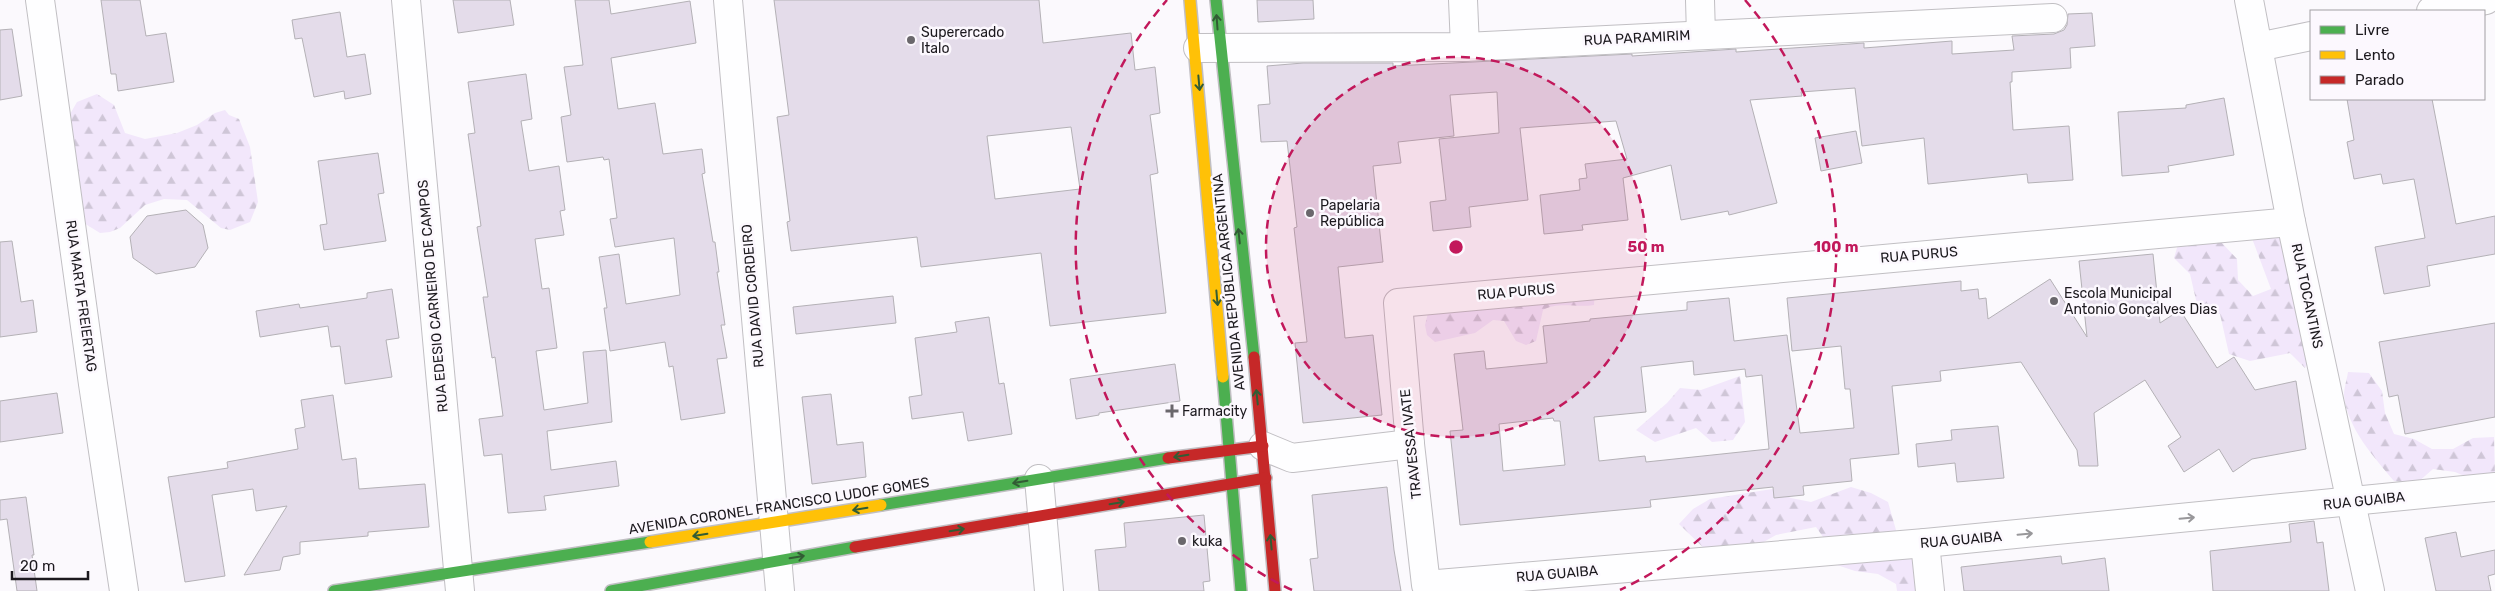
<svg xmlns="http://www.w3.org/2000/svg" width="2495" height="591" viewBox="0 0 2495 591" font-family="Rubik,sans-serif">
<defs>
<pattern id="forest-firs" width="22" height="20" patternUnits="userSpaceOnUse" patternTransform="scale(1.25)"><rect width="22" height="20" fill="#f2e7fb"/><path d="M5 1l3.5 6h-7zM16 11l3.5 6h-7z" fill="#cfc6d7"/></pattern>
</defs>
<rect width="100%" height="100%" fill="#fbf9fd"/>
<g fill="url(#forest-firs)">
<polygon points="97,94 114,105 125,133 145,139 177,133 197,125 215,113 225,110 229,115 239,119 250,147 258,202 250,222 230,230 221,228 187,200 164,199 145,205 120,228 110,232 100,233 79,220 66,121 77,102"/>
<polygon points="2270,225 2284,240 2315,349 2305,368 2290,353 2250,361 2229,354 2220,314 2199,313 2190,274 2174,258 2179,241 2221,242 2237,259 2238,280 2253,296 2271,289 2250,233"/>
<path d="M1595,289L1594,305C1576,308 1558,301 1543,310L1536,341L1526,345L1516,341L1504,321L1493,320L1475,333L1435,342L1427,335L1425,325L1428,313Z"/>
<path d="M2348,372L2369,373L2382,391L2385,413L2394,434L2414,439L2432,449H2453L2473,438L2494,437L2495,477L2474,480L2455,472L2433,469L2417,483L2394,481C2374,457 2347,428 2344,395C2344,388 2347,379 2348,372Z"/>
<polygon points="1740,376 1745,422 1733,440 1712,442 1696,428 1655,442 1636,430 1667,403 1680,388 1701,390"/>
<polygon points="1851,487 1871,493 1888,502 1900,544 1927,579 1928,591 1897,591 1896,584 1878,574 1855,571 1834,564 1828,544 1816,527 1776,535 1737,557 1714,558 1679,524 1693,509 1710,499 1772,489 1791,498 1811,502"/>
</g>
<g fill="#e4dcea" stroke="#b4b1b6" fill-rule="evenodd">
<polygon points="101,0 140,0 146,36 166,33 174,82 118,91 116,74 111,74"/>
<polygon points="453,0 510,0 514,25 458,33"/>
<polygon points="575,0 609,0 611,14 690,1 696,43 611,58 618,109 655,103 663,154 702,149 705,173 702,174 713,242 715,242 719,272 717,272 725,325 721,325 727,358 717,359 725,413 681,420 673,366 669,367 665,342 610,351 604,308 607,308 599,257 619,254 626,304 680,295 674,238 615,247 610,219 617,218 609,159 604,160 603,157 567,162 561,117 571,115 564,67 583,65"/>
<path d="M774,0H1039L1043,43L1131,33L1135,70L1155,67L1160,113L1150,115L1158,173L1150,175L1166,313L1050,326L1041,253L921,267L917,237L791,251L787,222L790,221L777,117L789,115ZM1071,127L1080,189L995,199L987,136Z"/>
<polygon points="1257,0 1313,0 1314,19 1258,22"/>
<polygon points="340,12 347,57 365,54 371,94 345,99 344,91 314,97 302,38 295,39 292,20"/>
<polygon points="2092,13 2095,46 2070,48 2071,68 2012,72 2012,82 2010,82 2013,130 2069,126 2073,180 2028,183 2027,174 1928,184 1924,138 1862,146 1855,88 1801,92 1802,96 1750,100 1777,203 1729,215 1728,211 1681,220 1671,165 1623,178 1628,220 1582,225 1583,230 1544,234 1540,195 1580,190 1579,179 1587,178 1585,164 1627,159 1616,121 1520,128 1528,200 1469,207 1471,227 1433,231 1430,202 1446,200 1439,139 1499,133 1497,92 1450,95 1454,136 1398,142 1401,163 1373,166 1383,262 1338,267 1345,338 1373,335 1382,415 1303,423 1295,343 1307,342 1294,228 1297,227 1287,141 1261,142 1258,105 1270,104 1267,66 1303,63 1393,63 1393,66 1632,54 1632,56 1736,49 1736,52 1864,43 1864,48 1952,41 1952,54 2014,50 2012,36 2054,34 2064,30 2067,25 2068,14"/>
<polygon points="12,29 22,96 0,100 0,30"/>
<polygon points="526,74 532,119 521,121 529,171 559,166 565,210 560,211 564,235 535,239 542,289 549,288 557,348 536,351 544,410 588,403 583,352 606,350 612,422 547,431 551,470 616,461 619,486 544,496 546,510 508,513 502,454 484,456 479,419 503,416 495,357 492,358 483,297 488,297 477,227 481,226 468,134 475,133 468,82"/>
<polygon points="2224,98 2234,155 2168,166 2169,172 2122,176 2118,112 2186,108 2186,105"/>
<polygon points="2347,99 2432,99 2456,224 2495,216 2495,254 2427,266 2430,286 2384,294 2375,247 2425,238 2414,179 2383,184 2381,174 2354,179 2347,142 2354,140"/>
<polygon points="1856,131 1862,163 1821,171 1815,138"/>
<polygon points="378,153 384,193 378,194 386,241 324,250 320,225 327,224 318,161"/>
<polygon points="186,210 203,225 208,248 195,267 156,274 133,258 130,237 147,216"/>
<polygon points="12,241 21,302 33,300 37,332 0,337 0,242"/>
<path d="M2153,254L2160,323L2180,310L2217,368L2234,357L2255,390L2296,381L2306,449L2252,459L2233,472L2219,449L2184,472L2168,446L2181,437L2145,380L2094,413L2098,466H2079L2077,450L2021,362L1940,371L1941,381L1892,386L1899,454L1850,459L1852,481L1803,486L1804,495L1774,498L1773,487L1650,500L1651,507L1460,525L1450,431L1463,430L1454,354L1484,351L1486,369L1547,363L1543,326L1590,321V319L1687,310V302L1729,298L1734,341L1787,335L1800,433L1854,428L1850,389H1845L1841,346L1792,351L1787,298L1961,281V291L1978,289L1979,299L1986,298L1988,319L2050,279L2087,337L2079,261ZM1693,361L1694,375L1745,369L1746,377L1762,375L1769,449L1646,462L1645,456L1599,461L1594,417L1646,412L1641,367ZM1553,418L1554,421H1560L1565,465L1503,471L1499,424Z"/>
<polygon points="392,289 399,338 386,340 392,377 345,384 340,346 331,347 328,326 260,337 256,311 299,304 300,308 367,298 367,293"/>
<polygon points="893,296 896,323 796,334 793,307"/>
<polygon points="989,317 999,384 1004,383 1012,434 968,441 963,412 912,419 909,397 922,395 915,338 957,332 955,322"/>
<polygon points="2495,323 2495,417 2405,434 2398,395 2389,397 2379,342"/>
<polygon points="1175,364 1180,401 1099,413 1099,415 1076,419 1070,379"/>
<polygon points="57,393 63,433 0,442 0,401"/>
<polygon points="831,394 837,445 863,442 866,477 812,484 802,397"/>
<polygon points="333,395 342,460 356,458 359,489 425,484 429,527 368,532 368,536 300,542 300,554 283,557 280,570 244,575 287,506 256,511 253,489 212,495 225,576 185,582 168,477 228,468 227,462 298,449 295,429 305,427 301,400"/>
<polygon points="1998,426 2004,478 1957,482 1955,463 1918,467 1916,444 1952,440 1951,430"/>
<polygon points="1387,487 1394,550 1401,591 1314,591 1310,559 1318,558 1312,495"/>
<polygon points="26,497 34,555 32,555 37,591 17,591 7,519 0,520 0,500"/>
<polygon points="1204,515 1210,581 1203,582 1204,591 1099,591 1095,550 1126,547 1124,523"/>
<polygon points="2314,521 2317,543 2323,542 2329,591 2213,591 2210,551 2291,542 2289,524"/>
<polygon points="2456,532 2461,557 2495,550 2495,574 2488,576 2491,591 2436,591 2425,538"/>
<polygon points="2061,556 2062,564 2105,558 2109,591 1964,591 1961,567"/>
</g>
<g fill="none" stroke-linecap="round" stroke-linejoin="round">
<g stroke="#c1bfc3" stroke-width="30">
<g id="street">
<polyline points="40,0 93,384 124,591"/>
<polyline points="406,0 460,591"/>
<polyline points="728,0 780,591"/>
<polyline points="1463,0 1465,47"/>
<polyline points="1700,0 1701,35"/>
<polyline points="2249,0 2291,222 2370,591"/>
<polyline points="2431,11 2486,0"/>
<polyline points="2258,47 2311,36"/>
<polyline points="1198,48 1465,47 2053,18"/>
<polyline points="2291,222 1398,303 1410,444 1426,585 1925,543 2495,487"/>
<polyline points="1263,446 1292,458 1410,444"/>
<polyline points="1039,479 1049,591"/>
<polyline points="1925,543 1930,591"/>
</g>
</g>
<g stroke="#c1bfc3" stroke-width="14">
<g id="fast">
<polyline points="1216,0 1254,357"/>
<polyline points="1223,377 1241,591"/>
<polyline points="881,505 1168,458"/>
<polyline points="334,591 650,542"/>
<polyline points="611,591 855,547"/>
</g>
</g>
<g stroke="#c1bfc3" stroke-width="14">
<g id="slow">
<polyline points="1190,0 1223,377"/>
<polyline points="650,542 881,505"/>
</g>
</g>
<g stroke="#c1bfc3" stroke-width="14">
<g id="jam">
<polyline points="1254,357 1275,591"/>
<polyline points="1168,458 1263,446"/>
<polyline points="855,547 1266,478"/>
</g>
</g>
<use href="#street" stroke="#fefeff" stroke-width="28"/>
<use href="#fast" stroke="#4caf50" stroke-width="11"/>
<use href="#slow" stroke="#ffc107" stroke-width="11"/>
<use href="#jam" stroke="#c62828" stroke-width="11"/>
</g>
<defs><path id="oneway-shaft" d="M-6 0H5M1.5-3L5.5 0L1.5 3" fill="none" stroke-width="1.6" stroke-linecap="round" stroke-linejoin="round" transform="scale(1.25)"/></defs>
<g stroke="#325c34">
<use href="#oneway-shaft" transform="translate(1217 22) rotate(-94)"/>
<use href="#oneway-shaft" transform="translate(1199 83) rotate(85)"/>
<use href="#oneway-shaft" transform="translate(1239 236) rotate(-96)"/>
<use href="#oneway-shaft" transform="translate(1217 298) rotate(85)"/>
<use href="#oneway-shaft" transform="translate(1257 397) rotate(-96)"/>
<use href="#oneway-shaft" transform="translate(1181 456) rotate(171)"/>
<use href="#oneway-shaft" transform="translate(1020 482) rotate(171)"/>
<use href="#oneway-shaft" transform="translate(1117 503) rotate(-9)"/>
<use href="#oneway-shaft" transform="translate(860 509) rotate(171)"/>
<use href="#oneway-shaft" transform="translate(957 530) rotate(-9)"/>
<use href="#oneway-shaft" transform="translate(700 535) rotate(171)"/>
<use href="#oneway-shaft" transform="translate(1271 542) rotate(-95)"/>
<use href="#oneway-shaft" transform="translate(797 557) rotate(-9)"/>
</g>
<g stroke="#98979a">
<use href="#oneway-shaft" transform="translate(2187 518) rotate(-5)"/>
<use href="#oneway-shaft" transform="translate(2025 534) rotate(-5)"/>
</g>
<circle cx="1456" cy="247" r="190" fill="#c2185b" fill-opacity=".12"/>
<g fill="none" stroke="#c2185b" stroke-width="2.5" stroke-dasharray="9 6">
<circle cx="1456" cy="247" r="190"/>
<path d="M1292 590A380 380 0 0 1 1167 0M1745 0A380 380 0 0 1 1620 590"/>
</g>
<g fill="#6a676c" stroke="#fcf8fe" stroke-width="2">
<circle cx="911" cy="40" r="5"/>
<circle cx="1310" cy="213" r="5"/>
<circle cx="2054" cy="301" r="5"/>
<path d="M1169.5 403.5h5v5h5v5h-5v5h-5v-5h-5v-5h5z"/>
<circle cx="1182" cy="541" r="5"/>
</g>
<g text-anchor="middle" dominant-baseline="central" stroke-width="5" stroke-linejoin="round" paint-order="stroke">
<g font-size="14" fill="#1c191e" stroke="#fcf8fe" text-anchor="start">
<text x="921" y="32">Superercado<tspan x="921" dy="16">Italo</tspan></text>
<text x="1320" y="205">Papelaria<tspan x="1320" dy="16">República</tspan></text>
<text x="2064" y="293">Escola Municipal<tspan x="2064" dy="16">Antonio Gonçalves Dias</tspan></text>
<text x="1182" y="411">Farmacity</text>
<text x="1192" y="541">kuka</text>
</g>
<g font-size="14" fill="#1c191e" stroke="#fcf8fe">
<text transform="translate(1637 38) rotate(-3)">RUA PARAMIRIM</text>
<text transform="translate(1919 255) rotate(-5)">RUA PURUS</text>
<text transform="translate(1229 282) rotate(-96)">AVENIDA REPÚBLICA ARGENTINA</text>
<text transform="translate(1516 292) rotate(-5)">RUA PURUS</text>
<text transform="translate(81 296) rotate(82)">RUA MARTA FREIERTAG</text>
<text transform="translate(433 296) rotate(-95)">RUA EDESIO CARNEIRO DE CAMPOS</text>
<text transform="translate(753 296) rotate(-95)">RUA DAVID CORDEIRO</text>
<text transform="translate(2307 296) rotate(78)">RUA TOCANTINS</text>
<text transform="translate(1411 444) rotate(-96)">TRAVESSA IVATE</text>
<text transform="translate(2364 501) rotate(-6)">RUA GUAIBA</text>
<text transform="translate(779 506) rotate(-9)">AVENIDA CORONEL FRANCISCO LUDOF GOMES</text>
<text transform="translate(1961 540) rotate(-5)">RUA GUAIBA</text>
<text transform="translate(1557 574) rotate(-5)">RUA GUAIBA</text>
</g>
</g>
<circle cx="1456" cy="247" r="8" fill="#c2185b" stroke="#fcf8fe" stroke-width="2.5"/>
<g font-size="15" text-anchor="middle" font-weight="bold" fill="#c2185b" stroke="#fcf8fe" stroke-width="5" stroke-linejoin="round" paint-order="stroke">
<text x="1646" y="252">50 m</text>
<text x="1836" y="252">100 m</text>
</g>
<rect x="2310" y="10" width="175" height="90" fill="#fcf8fe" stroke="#a29fa4"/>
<rect x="2320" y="26" width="25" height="8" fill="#4caf50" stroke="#a29fa4"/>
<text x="2355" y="35" font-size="15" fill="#1c191e">Livre</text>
<rect x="2320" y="51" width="25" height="8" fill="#ffc107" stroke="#a29fa4"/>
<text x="2355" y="60" font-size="15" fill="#1c191e">Lento</text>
<rect x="2320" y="76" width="25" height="8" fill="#c62828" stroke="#a29fa4"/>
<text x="2355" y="85" font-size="15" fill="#1c191e">Parado</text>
<path d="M12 571v8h76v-8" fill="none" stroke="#1c191e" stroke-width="2.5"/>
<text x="20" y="571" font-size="15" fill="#1c191e" stroke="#fcf8fe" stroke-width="4" paint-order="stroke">20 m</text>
</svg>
